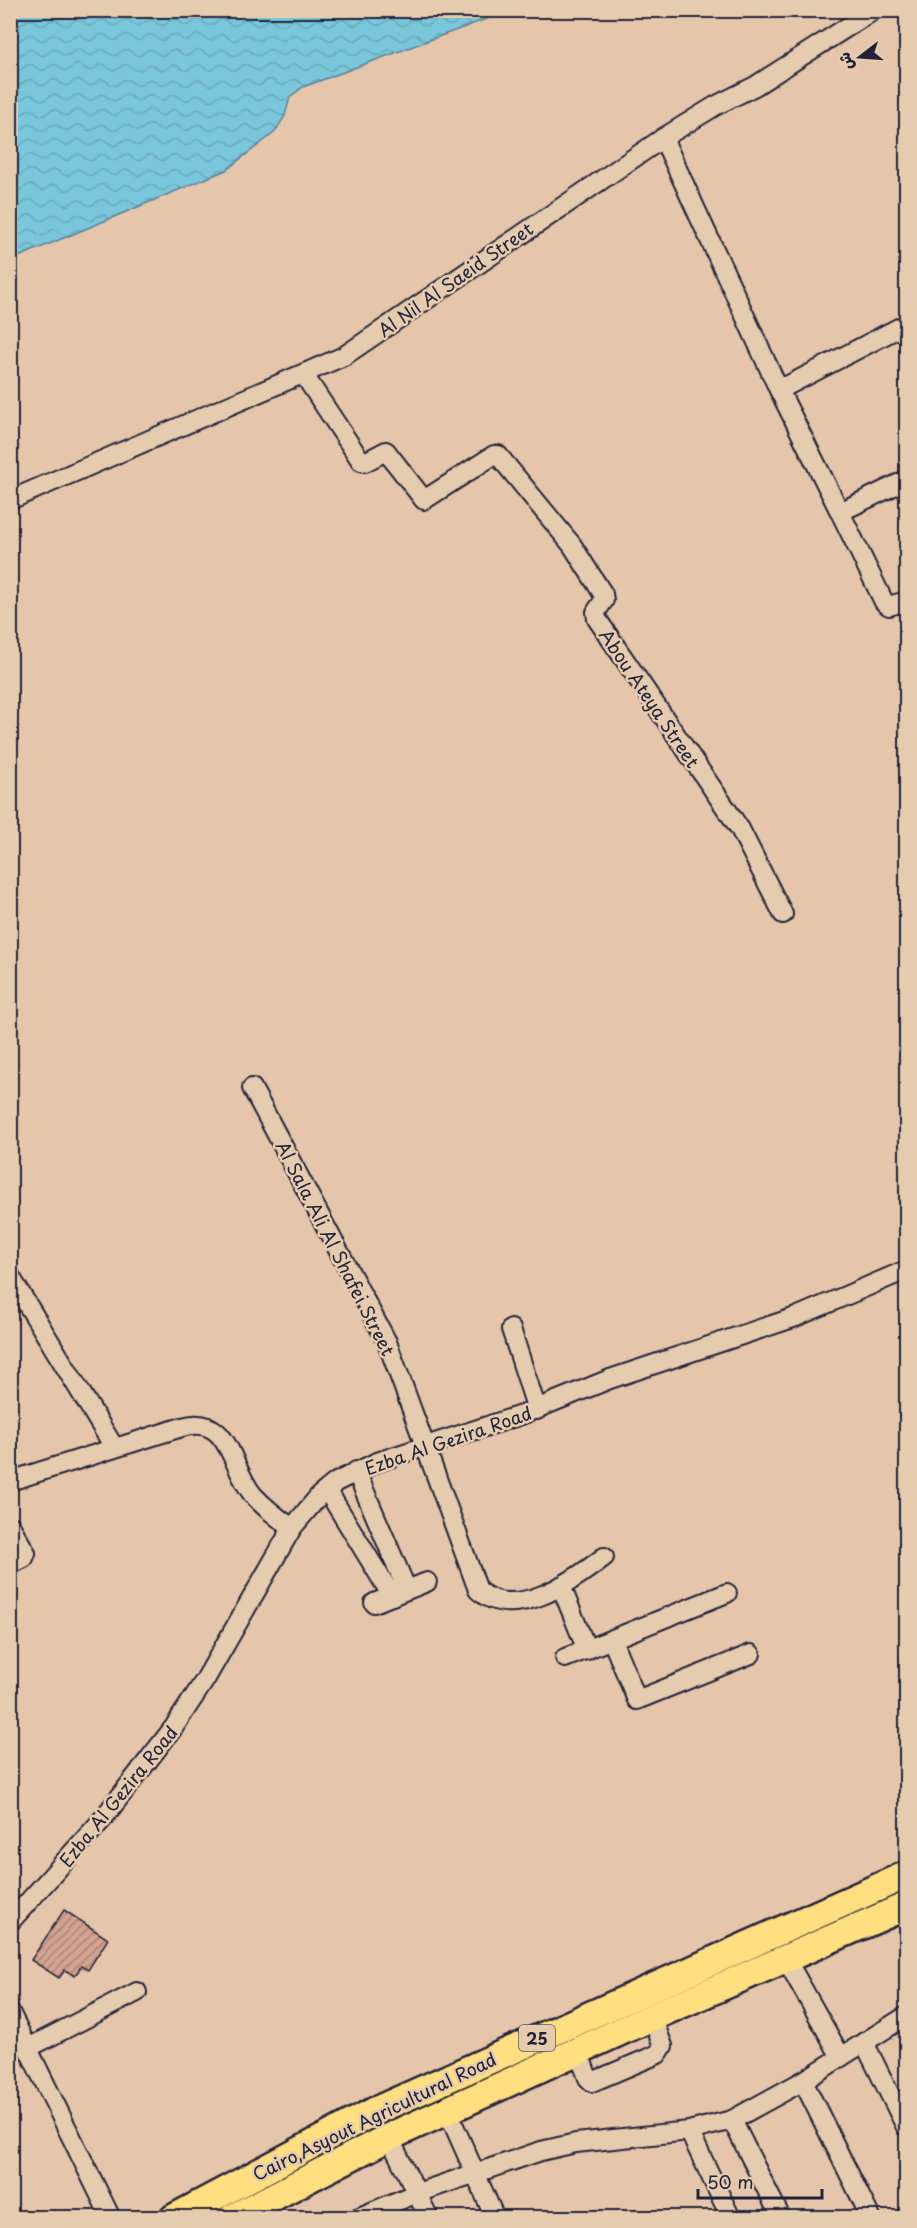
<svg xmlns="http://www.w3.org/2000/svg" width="917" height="2228" viewBox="0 0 917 2228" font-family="'Playpen Sans','Playpen Sans Arabic',sans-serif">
<defs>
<pattern id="water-waves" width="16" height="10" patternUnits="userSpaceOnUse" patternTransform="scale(1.5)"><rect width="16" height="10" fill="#7ac6da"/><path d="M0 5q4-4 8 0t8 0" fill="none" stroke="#69aabc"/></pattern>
<pattern id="building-hatch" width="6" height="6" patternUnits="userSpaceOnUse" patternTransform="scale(1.5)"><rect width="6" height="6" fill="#d4a391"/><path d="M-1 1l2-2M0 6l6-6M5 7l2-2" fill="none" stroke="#ac8478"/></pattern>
</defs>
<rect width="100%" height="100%" fill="#e5c6aa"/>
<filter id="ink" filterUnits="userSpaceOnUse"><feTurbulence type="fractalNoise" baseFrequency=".0167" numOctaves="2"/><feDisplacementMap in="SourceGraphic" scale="12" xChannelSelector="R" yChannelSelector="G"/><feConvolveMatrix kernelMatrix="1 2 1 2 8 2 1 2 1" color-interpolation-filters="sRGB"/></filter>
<g filter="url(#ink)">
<polygon fill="url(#water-waves)" stroke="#57849a" stroke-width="1.5" points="11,10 508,10 508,11 303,87 290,97 285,116 274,133 226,170 11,260"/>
<polygon fill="url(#building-hatch)" stroke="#22223b" stroke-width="1.5" points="64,1910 108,1939 88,1970 81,1966 75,1976 65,1970 59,1978 31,1960"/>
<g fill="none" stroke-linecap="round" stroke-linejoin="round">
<g stroke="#22223b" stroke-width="22">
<g id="minor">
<polyline points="663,138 779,390 906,324"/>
<polyline points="304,375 361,461 365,462 386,451 424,500 494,455 498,455 572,545 603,594 604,600 596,612 597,619 740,829 783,914"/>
<polyline points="779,390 840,512 906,480"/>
<polyline points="10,500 344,356 663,138 715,106 755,86 874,10"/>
<polyline points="840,512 884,602 889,606 906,601"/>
<path d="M252,1088L387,1342L478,1590C514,1623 573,1581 604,1557"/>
<polyline points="10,1276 114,1447"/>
<polyline points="511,1329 537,1410"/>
<polyline points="356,1471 407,1590"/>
<path d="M10,1481L182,1427C230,1413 230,1467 253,1495C265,1508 278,1518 292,1528"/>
<polyline points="327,1490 392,1596"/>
<polyline points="10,1525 26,1553 24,1558 10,1565"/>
<polyline points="561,1586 587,1650"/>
<polyline points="374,1603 427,1582"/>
<polyline points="612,1640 637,1700 751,1654"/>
<polyline points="565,1658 727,1593"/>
<polyline points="10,1922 101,1821 174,1727 205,1680 292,1528 319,1496 336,1482 377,1462 521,1415 610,1379 796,1317 906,1270"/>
<polyline points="786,1959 841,2057"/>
<polyline points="10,2012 111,2218"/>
<polyline points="864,2042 906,2127"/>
<polyline points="28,2048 137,1992"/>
<polyline points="578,2051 588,2078 592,2082 658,2054 663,2046 652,2017"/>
<polyline points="803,2081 871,2218"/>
<polyline points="447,2110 495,2218"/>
<polyline points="732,2120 781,2218"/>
<polyline points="689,2131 731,2218"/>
<polyline points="389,2137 429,2218"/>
<polyline points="357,2218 417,2193 541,2151 576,2143 689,2131 732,2120 803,2081 906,2016"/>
</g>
</g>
<g stroke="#22223b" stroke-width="32">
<g id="highway">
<polyline points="174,2218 377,2110 906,1875"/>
<polyline points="232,2218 389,2137 652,2017 906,1906"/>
</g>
</g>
<use href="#minor" stroke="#e6ccae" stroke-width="18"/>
<use href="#highway" stroke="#ffdf80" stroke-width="27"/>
</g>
</g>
<g text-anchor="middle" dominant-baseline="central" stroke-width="5" stroke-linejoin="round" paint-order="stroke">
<rect fill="#e6ccae" stroke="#5d555e" stroke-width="1.5" x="519" y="2025" width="36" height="26" rx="4.5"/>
<g font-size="16" font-weight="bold" fill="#22223b">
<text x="537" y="2038">25</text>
</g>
<g font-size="18" fill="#22223b" stroke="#e6ccae">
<text transform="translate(455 279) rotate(-35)">Al Nil Al Saeid Street</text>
<text transform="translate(650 698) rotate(56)">Abou Ateya Street</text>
<text transform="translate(336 1248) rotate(63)">Al Sala Ali Al Shafei Street</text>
<text transform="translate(448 1440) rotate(-19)">Ezba Al Gezira Road</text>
<text transform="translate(118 1796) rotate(-51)">Ezba Al Gezira Road</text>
<text transform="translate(374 2116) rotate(-26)">Cairo,Asyout Agricultural Road</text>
</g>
</g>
<rect width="917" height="2228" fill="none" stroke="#e6ccae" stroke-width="36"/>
<rect x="18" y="18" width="881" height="2192" fill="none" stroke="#22223b" stroke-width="2" filter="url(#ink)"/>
<g transform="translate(860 57) rotate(253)" stroke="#e6ccae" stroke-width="4.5" paint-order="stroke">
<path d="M0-4.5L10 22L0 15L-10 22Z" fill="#22223b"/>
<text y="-9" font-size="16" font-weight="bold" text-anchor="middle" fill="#22223b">ش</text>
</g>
<path d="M698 2189v9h124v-9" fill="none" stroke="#22223b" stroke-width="3"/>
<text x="707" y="2189" font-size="18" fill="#22223b" stroke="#e6ccae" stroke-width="4.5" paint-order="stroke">50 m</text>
</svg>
